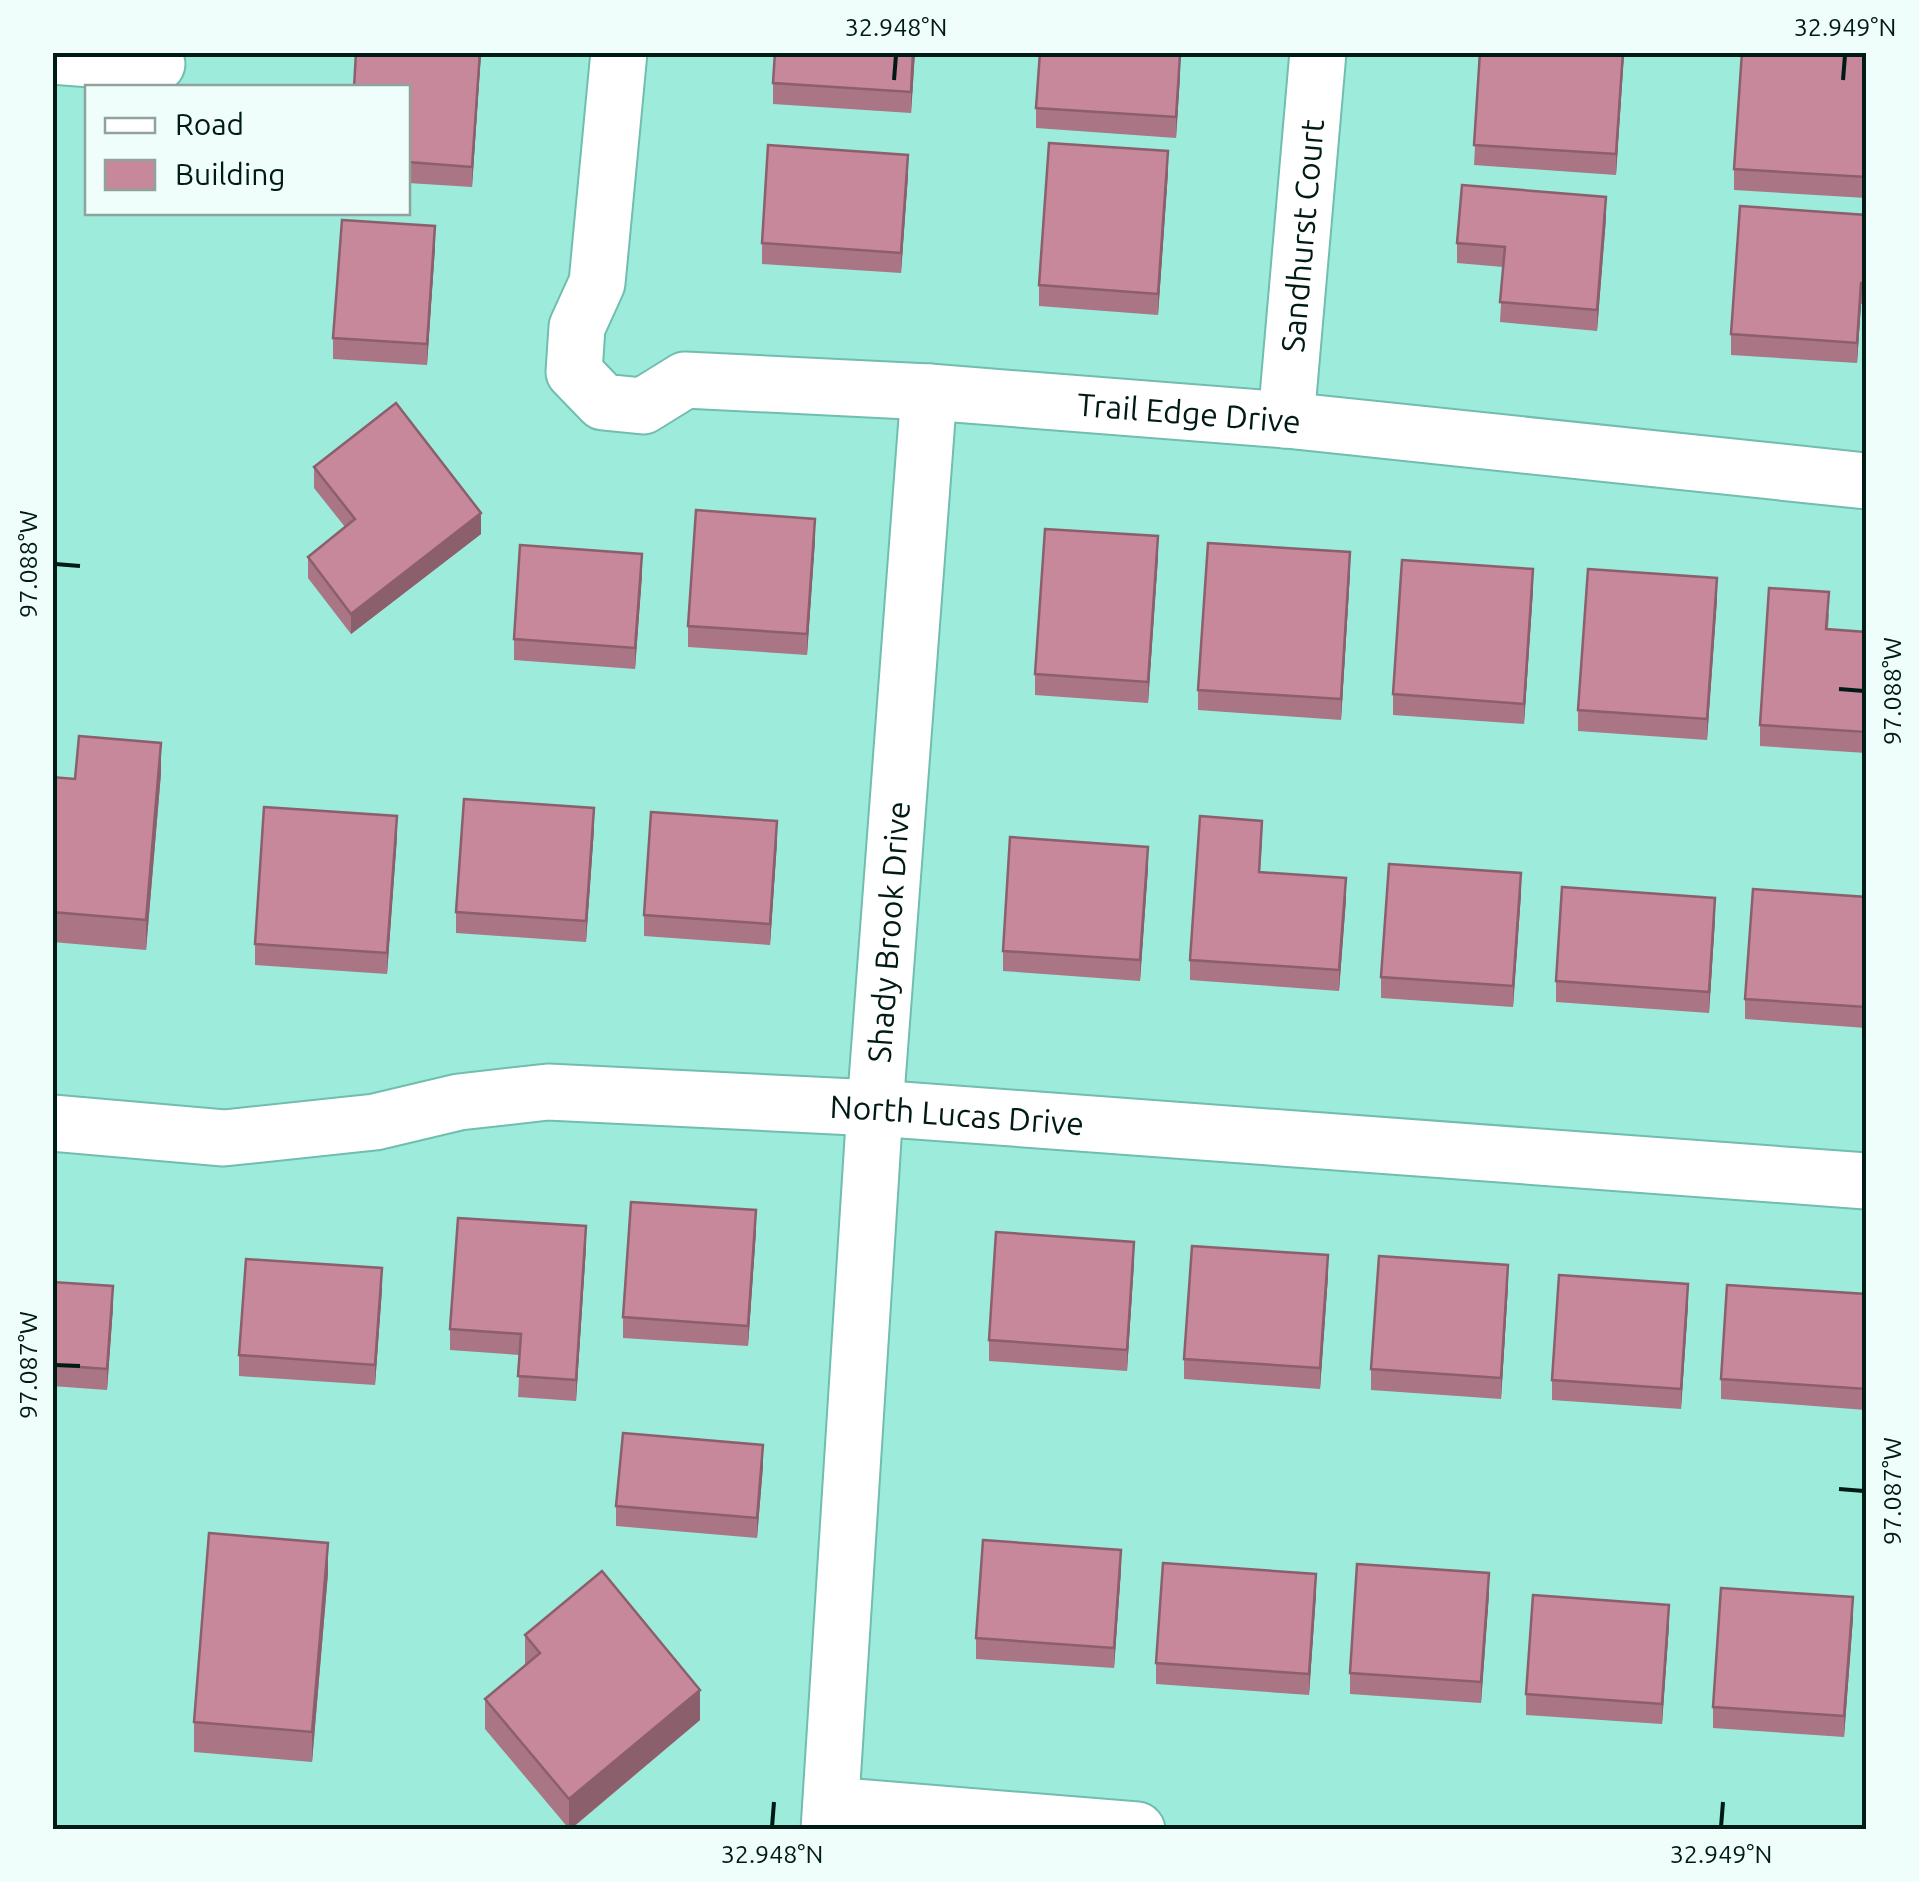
<svg xmlns="http://www.w3.org/2000/svg" width="1919" height="1882" viewBox="0 0 1919 1882" font-family="Ubuntu,sans-serif">
<rect width="100%" height="100%" fill="#9debdb"/>
<g fill="none" stroke-linecap="round" stroke-linejoin="round">
<g stroke="#71bdae" stroke-width="59">
<g id="minor">
<path id="s1" d="M619,52L597,283L577,327L574,372L603,402L643,406L685,380L929,392L1286,420L1866,481"/>
<polyline points="52,56 157,64"/>
<path id="s2" d="M1286,420L1318,52"/>
<path id="s3" d="M52,1123L224,1138L375,1122L459,1102L548,1092L875,1108L1866,1181"/>
<polyline points="831,1805 1137,1830"/>
<path id="s4" d="M829,1830L875,1108L929,392"/>
</g>
</g>
<use href="#minor" stroke="#fff" stroke-width="55"/>
</g>
<g fill="#aa7584">
<polygon points="356,52 481,52 472,187 408,183 408,88"/>
<polygon points="915,52 911,113 773,104 773,83"/>
<polygon points="1480,52 1624,52 1616,175 1474,165"/>
<polygon points="1866,52 1866,198 1734,190 1734,169"/>
<polygon points="1180,76 1176,138 1036,128 1036,108"/>
<polygon points="1168,172 1158,315 1039,306 1039,285"/>
<polygon points="908,175 901,273 762,264 762,243"/>
<polygon points="1866,215 1866,304 1861,304 1857,363 1731,355 1731,334"/>
<polygon points="1606,218 1597,331 1500,322 1503,267 1457,263 1457,243"/>
<polygon points="435,247 427,365 333,359 333,338"/>
<polygon points="314,467 481,534 351,634 308,578 308,557 345,527 314,488"/>
<polygon points="815,540 807,655 688,647 688,626"/>
<polygon points="1158,557 1148,703 1035,695 1035,674"/>
<polygon points="1350,573 1341,720 1198,710 1198,690"/>
<polygon points="642,575 635,669 514,660 514,639"/>
<polygon points="1533,590 1524,724 1393,715 1393,694"/>
<polygon points="1717,599 1707,740 1578,731 1578,710"/>
<polygon points="1829,613 1828,629 1866,632 1866,753 1760,746 1760,725"/>
<polygon points="161,773 146,950 52,942 52,777 75,779"/>
<polygon points="594,829 586,942 456,933 456,912"/>
<polygon points="397,837 387,974 255,965 255,944"/>
<polygon points="1262,841 1260,873 1346,899 1339,991 1190,980 1190,960"/>
<polygon points="777,842 770,945 644,936 644,915"/>
<polygon points="1148,868 1140,981 1003,971 1003,951"/>
<polygon points="1521,894 1513,1007 1381,998 1381,977"/>
<polygon points="1866,897 1866,1028 1745,1019 1745,999"/>
<polygon points="1715,919 1709,1013 1556,1002 1556,981"/>
<polygon points="756,1231 748,1346 623,1338 623,1317"/>
<polygon points="586,1247 576,1401 518,1397 520,1355 450,1350 450,1329"/>
<polygon points="1134,1262 1127,1371 989,1361 989,1340"/>
<polygon points="1328,1276 1320,1389 1184,1379 1184,1359"/>
<polygon points="52,1282 113,1307 107,1390 52,1386"/>
<polygon points="1508,1286 1501,1399 1371,1390 1371,1369"/>
<polygon points="382,1289 375,1385 239,1376 239,1355"/>
<polygon points="1866,1294 1866,1410 1721,1399 1721,1379"/>
<polygon points="1688,1305 1681,1409 1552,1400 1552,1380"/>
<polygon points="763,1466 757,1538 616,1526 616,1506"/>
<polygon points="1121,1570 1114,1668 976,1659 976,1638"/>
<polygon points="328,1573 312,1762 194,1752 194,1722"/>
<polygon points="1316,1594 1309,1695 1156,1684 1156,1663"/>
<polygon points="1489,1594 1481,1703 1350,1694 1350,1673"/>
<polygon points="1853,1618 1844,1737 1713,1728 1713,1707"/>
<polygon points="1669,1625 1662,1724 1526,1715 1526,1694"/>
<polygon points="525,1635 700,1720 570,1830 485,1729 485,1699 525,1666"/>
</g>
<g fill="#8b5f6c">
<polygon points="480,52 481,52 472,187 472,167"/>
<polygon points="913,52 915,52 911,113 911,92"/>
<polygon points="1623,52 1624,52 1616,175 1616,154"/>
<polygon points="1180,55 1180,76 1176,138 1176,117"/>
<polygon points="1168,151 1168,172 1158,315 1158,294"/>
<polygon points="908,155 908,175 901,273 901,253"/>
<polygon points="1606,197 1606,218 1597,331 1597,310"/>
<polygon points="435,226 435,247 427,365 427,344"/>
<polygon points="1861,283 1861,304 1857,363 1857,343"/>
<polygon points="481,513 481,534 351,634 351,614"/>
<polygon points="815,519 815,540 807,655 807,634"/>
<polygon points="1158,536 1158,557 1148,703 1148,682"/>
<polygon points="1350,552 1350,573 1341,720 1341,699"/>
<polygon points="642,554 642,575 635,669 635,648"/>
<polygon points="1533,569 1533,590 1524,724 1524,704"/>
<polygon points="1717,578 1717,599 1707,740 1707,719"/>
<polygon points="161,743 161,773 146,950 146,920"/>
<polygon points="594,808 594,829 586,942 586,921"/>
<polygon points="397,816 397,837 387,974 387,953"/>
<polygon points="777,821 777,842 770,945 770,924"/>
<polygon points="1148,847 1148,868 1140,981 1140,960"/>
<polygon points="1521,873 1521,894 1513,1007 1513,986"/>
<polygon points="1346,878 1346,899 1339,991 1339,970"/>
<polygon points="1715,898 1715,919 1709,1013 1709,992"/>
<polygon points="756,1210 756,1231 748,1346 748,1326"/>
<polygon points="586,1226 586,1247 576,1401 576,1380"/>
<polygon points="1134,1242 1134,1262 1127,1371 1127,1350"/>
<polygon points="1328,1255 1328,1276 1320,1389 1320,1368"/>
<polygon points="1508,1265 1508,1286 1501,1399 1501,1378"/>
<polygon points="382,1268 382,1289 375,1385 375,1365"/>
<polygon points="1688,1284 1688,1305 1681,1409 1681,1389"/>
<polygon points="113,1286 113,1307 107,1390 107,1369"/>
<polygon points="763,1445 763,1466 757,1538 757,1518"/>
<polygon points="328,1543 328,1573 312,1762 312,1732"/>
<polygon points="1121,1550 1121,1570 1114,1668 1114,1648"/>
<polygon points="1489,1573 1489,1594 1481,1703 1481,1682"/>
<polygon points="1316,1574 1316,1594 1309,1695 1309,1674"/>
<polygon points="1853,1597 1853,1618 1844,1737 1844,1716"/>
<polygon points="1669,1605 1669,1625 1662,1724 1662,1704"/>
<polygon points="700,1690 700,1720 569,1830 569,1799"/>
</g>
<g fill="#c6889a" stroke="#8b5f6c" stroke-width="2.5">
<polygon points="356,52 480,52 472,167 408,162 408,88 354,88"/>
<polygon points="775,52 913,52 911,92 773,83"/>
<polygon points="1040,52 1141,52 1180,55 1176,117 1036,108"/>
<polygon points="1480,52 1623,52 1616,154 1474,145"/>
<polygon points="1742,52 1866,52 1866,177 1734,169"/>
<polygon points="1049,143 1168,151 1158,294 1039,285"/>
<polygon points="768,145 908,155 901,253 762,243"/>
<polygon points="1462,185 1606,197 1597,310 1500,302 1505,247 1457,243"/>
<polygon points="1740,206 1866,215 1866,283 1861,283 1857,343 1731,334"/>
<polygon points="342,220 435,226 427,344 333,338"/>
<polygon points="396,403 481,513 351,614 308,557 355,519 314,467"/>
<polygon points="696,510 815,519 807,634 688,626"/>
<polygon points="1045,529 1158,536 1148,682 1035,674"/>
<polygon points="1208,543 1350,552 1341,699 1198,690"/>
<polygon points="520,545 642,554 635,648 514,639"/>
<polygon points="1402,560 1533,569 1524,704 1393,694"/>
<polygon points="1588,569 1717,578 1707,719 1578,710"/>
<polygon points="1769,588 1829,592 1826,629 1866,632 1866,732 1760,725"/>
<polygon points="79,736 161,743 146,920 52,912 52,777 75,779"/>
<polygon points="464,799 594,808 586,921 456,912"/>
<polygon points="264,807 397,816 387,953 255,944"/>
<polygon points="651,812 777,821 770,924 644,915"/>
<polygon points="1200,816 1262,821 1259,872 1346,878 1339,970 1190,960"/>
<polygon points="1010,837 1148,847 1140,960 1003,951"/>
<polygon points="1389,864 1521,873 1513,986 1381,977"/>
<polygon points="1562,887 1715,898 1709,992 1556,981"/>
<polygon points="1753,889 1866,897 1866,1007 1745,999"/>
<polygon points="631,1202 756,1210 748,1326 623,1317"/>
<polygon points="458,1218 586,1226 576,1380 518,1376 521,1334 450,1329"/>
<polygon points="996,1232 1134,1242 1127,1350 989,1340"/>
<polygon points="1192,1246 1328,1255 1320,1368 1184,1359"/>
<polygon points="1379,1256 1508,1265 1501,1378 1371,1369"/>
<polygon points="246,1259 382,1268 375,1365 239,1355"/>
<polygon points="1559,1275 1688,1284 1681,1389 1552,1380"/>
<polygon points="52,1282 113,1286 107,1369 52,1365"/>
<polygon points="1727,1285 1866,1294 1866,1389 1721,1379"/>
<polygon points="623,1433 763,1445 757,1518 616,1506"/>
<polygon points="209,1533 328,1543 312,1732 194,1722"/>
<polygon points="983,1540 1121,1550 1114,1648 976,1638"/>
<polygon points="1163,1563 1316,1574 1309,1674 1156,1663"/>
<polygon points="1357,1564 1489,1573 1481,1682 1350,1673"/>
<polygon points="602,1571 700,1690 569,1799 485,1699 540,1653 525,1635"/>
<polygon points="1721,1588 1853,1597 1844,1716 1713,1707"/>
<polygon points="1533,1595 1669,1605 1662,1704 1526,1694"/>
</g>
<path fill="none" stroke="#001a15" stroke-width="4" d="M894,80L896,55M1843,80L1845,55M55,564L80,566M1839,689L1864,691M55,1365L80,1366M1839,1489L1864,1491M772,1827L774,1802M1721,1827L1723,1802"/>
<g text-anchor="middle" dominant-baseline="central" stroke-width="8" stroke-linejoin="round" paint-order="stroke">
<g font-size="32" fill="#001a15" stroke="#effefa">
<text stroke="none"><textPath href="#s2" startOffset="185">Sandhurst Court</textPath></text>
<text stroke="none"><textPath href="#s1" startOffset="962">Trail Edge Drive</textPath></text>
<text stroke="none"><textPath href="#s4" startOffset="900">Shady Brook Drive</textPath></text>
<text stroke="none"><textPath href="#s3" startOffset="910">North Lucas Drive</textPath></text>
</g>
</g>
<rect width="1919" height="1882" fill="none" stroke="#effefa" stroke-width="110"/>
<rect x="85" y="85" width="325" height="130" fill="#effefa" stroke="#8fa39e" stroke-width="2.5"/>
<rect x="105" y="118" width="50" height="15" fill="#ffffff" stroke="#8fa39e" stroke-width="2.5"/>
<text x="175" y="135" font-size="30" fill="#001a15">Road</text>
<rect x="105" y="160" width="50" height="30" fill="#c6889a" stroke="#8fa39e" stroke-width="2.5"/>
<text x="175" y="185" font-size="30" fill="#001a15">Building</text>
<rect x="55" y="55" width="1809" height="1772" fill="none" stroke="#001a15" stroke-width="4"/>
<g font-size="25" text-anchor="middle" fill="#001a15">
<text x="896" y="36">32.948°N</text>
<text x="1845" y="36">32.949°N</text>
<text transform="translate(28 564) rotate(-90)" y="9">97.088°W</text>
<text transform="translate(1892 691) rotate(-90)" y="9">97.088°W</text>
<text transform="translate(28 1365) rotate(-90)" y="9">97.087°W</text>
<text transform="translate(1892 1491) rotate(-90)" y="9">97.087°W</text>
<text x="772" y="1863">32.948°N</text>
<text x="1721" y="1863">32.949°N</text>
</g>
</svg>
